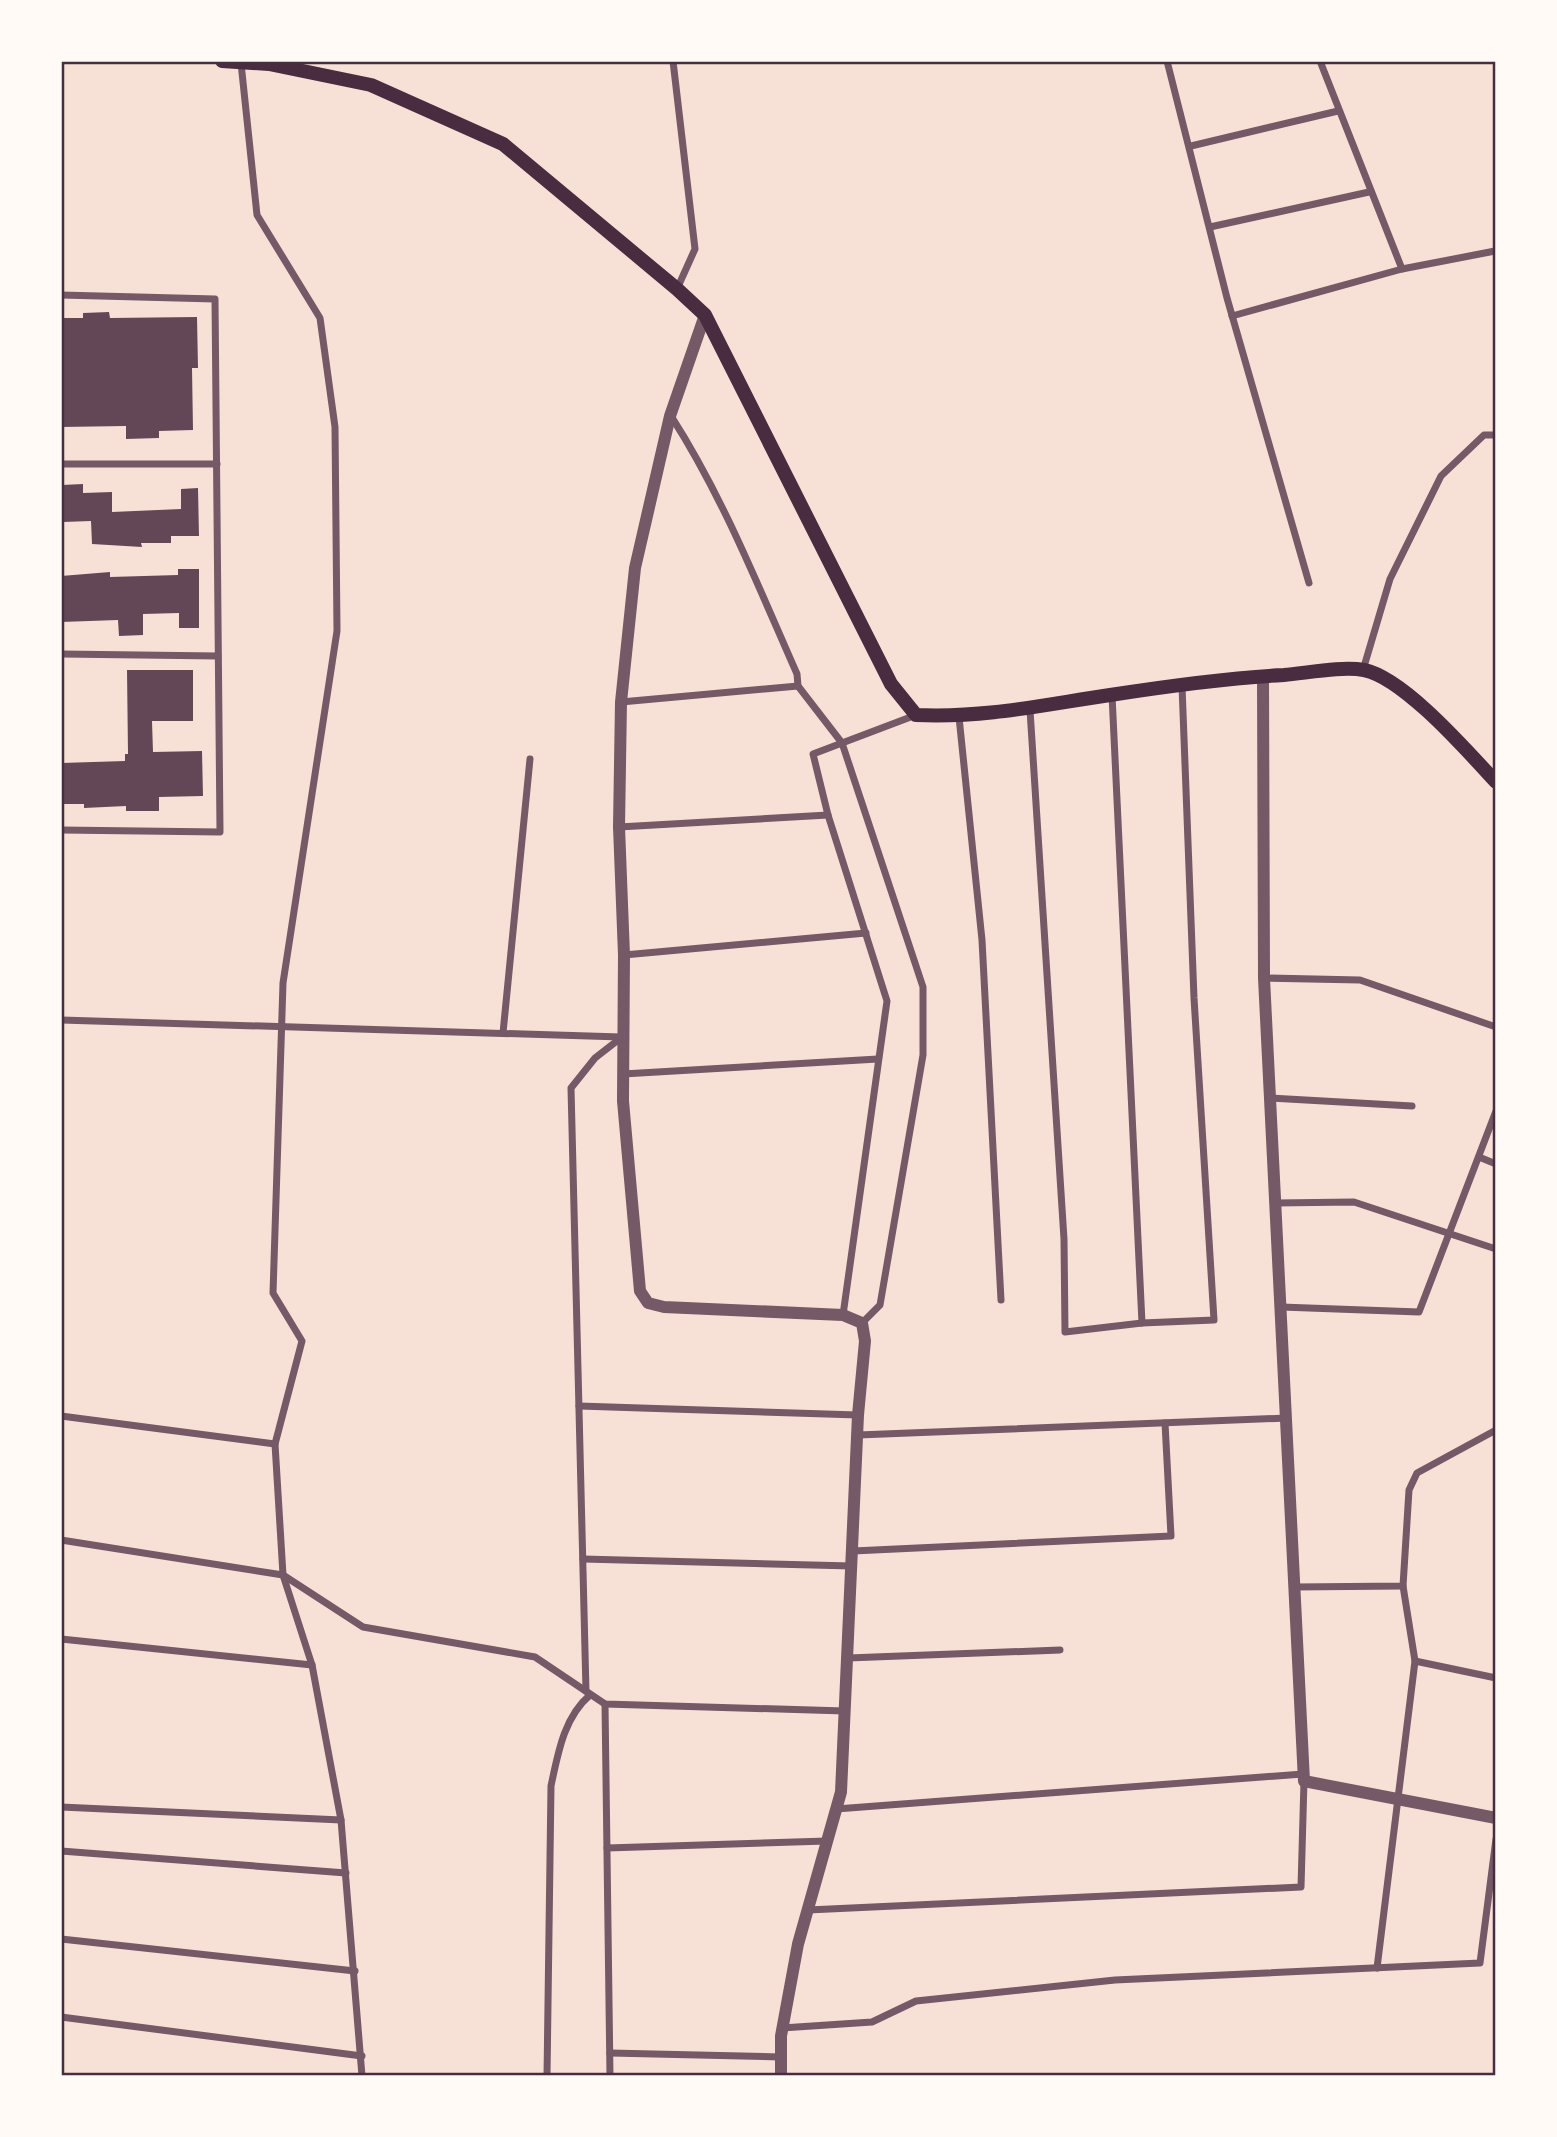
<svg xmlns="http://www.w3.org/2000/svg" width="1557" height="2137" viewBox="0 0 1557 2137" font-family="Overpass,sans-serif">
<rect width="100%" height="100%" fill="#f7e1d7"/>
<g fill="#644757">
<polygon points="109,312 110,318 197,317 198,368 192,368 193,430 159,431 159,438 126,439 126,426 61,427 61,318 83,318 83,313"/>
<polygon points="83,484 83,493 112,492 112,512 181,509 181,489 198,488 199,536 171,536 171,543 141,543 142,547 92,544 91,521 63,522 62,485"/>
<polygon points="178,569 199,569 199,628 179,628 179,613 143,614 143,635 119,636 118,620 61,622 61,576 110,572 110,577 178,575"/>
<polygon points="127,670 193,670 193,721 152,721 153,752 202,751 203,796 159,797 159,811 126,811 126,806 84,808 84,804 61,804 61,763 125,761 125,754 128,754"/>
</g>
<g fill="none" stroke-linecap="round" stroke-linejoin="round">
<g stroke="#755966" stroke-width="7">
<polyline points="673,61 695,249 677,289"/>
<polyline points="1167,61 1227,298 1309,583"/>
<polyline points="1320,61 1402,269"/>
<polyline points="241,63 257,215 320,318 335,427 337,631 283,983 273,1293 302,1341 275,1444 283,1575 312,1665 341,1820 362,2076"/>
<polyline points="1191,146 1338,111"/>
<polyline points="1210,227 1369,192"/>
<polyline points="61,295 215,299 220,832 61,830"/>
<polyline points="1232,316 1402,269 1495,251"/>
<path d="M671,416C723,497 758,586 797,674L798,686L842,743L923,987V1055L880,1305L862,1323"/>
<polyline points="61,464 217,464"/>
<polyline points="61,654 218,656"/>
<polyline points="1363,670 1390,579 1441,476 1484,435 1496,435"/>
<polyline points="1112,695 1142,1323 1214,1320 1194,998 1182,686"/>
<polyline points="621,702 798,686"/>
<polyline points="1030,710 1064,1239 1065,1332 1142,1323"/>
<polyline points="959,717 982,940 1001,1300"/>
<polyline points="619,827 828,815"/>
<polyline points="624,955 866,933"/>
<polyline points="1264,978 1360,980 1496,1027"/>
<polyline points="61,1020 621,1037"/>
<polyline points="503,1033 530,759"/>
<polyline points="623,1074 878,1059"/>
<polyline points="1270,1098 1412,1106"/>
<polyline points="1479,1157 1496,1164"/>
<polyline points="1275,1203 1354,1202 1496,1249"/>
<polyline points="1281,1307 1419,1312 1496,1111"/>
<polyline points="843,1315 887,1001 828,815 813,754 916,715"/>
<polyline points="579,1406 858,1415"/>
<polyline points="61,1416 275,1444"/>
<polyline points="858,1435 1287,1418"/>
<polyline points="61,1540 283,1575 363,1627 535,1657 605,1704 845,1711"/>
<polyline points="853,1551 1171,1536 1165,1423"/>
<polyline points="583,1559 852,1566"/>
<polyline points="1403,1586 1415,1661 1496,1678"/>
<polyline points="1295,1587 1403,1586 1409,1490 1417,1473 1496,1430"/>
<polyline points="61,1639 312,1665"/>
<polyline points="848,1658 1060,1650"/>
<polyline points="586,1691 571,1088 595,1058 622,1037"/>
<polyline points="605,1704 610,2076"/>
<polyline points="61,1807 341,1820"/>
<polyline points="836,1809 1303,1774"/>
<polyline points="607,1848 827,1841"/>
<polyline points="61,1851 346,1873"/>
<polyline points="808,1910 1301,1887 1304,1781"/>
<polyline points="61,1939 355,1971"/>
<polyline points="1377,1968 1415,1661"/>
<polyline points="61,2017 362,2056"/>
<polyline points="782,2028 872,2022 916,2001 1115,1980 1480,1963 1496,1839"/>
<polyline points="610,2053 781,2057"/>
<path d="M547,2076L551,1786C558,1753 564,1717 590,1695"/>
</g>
<g stroke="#755966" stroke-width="12">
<polyline points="705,315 670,416 635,568 621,702 619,827 624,955 623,1101 640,1291 648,1303 664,1307 843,1315 862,1323 865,1341 858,1415 841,1792 798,1944 781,2036 781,2076"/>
<polyline points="1263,676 1264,978 1304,1781 1496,1818"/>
</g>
<path stroke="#4a2c40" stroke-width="14" d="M222,61L269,64L371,85L503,144L677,289L705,315L891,684L916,715C986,718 1042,705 1110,695C1168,686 1226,678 1284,675C1307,673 1342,666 1364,670C1404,678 1468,752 1496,782"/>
</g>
<rect width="1557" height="2137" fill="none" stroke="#fffaf5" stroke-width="126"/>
<rect x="63" y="63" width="1431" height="2011" fill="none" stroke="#4a2c40" stroke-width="2.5"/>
</svg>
